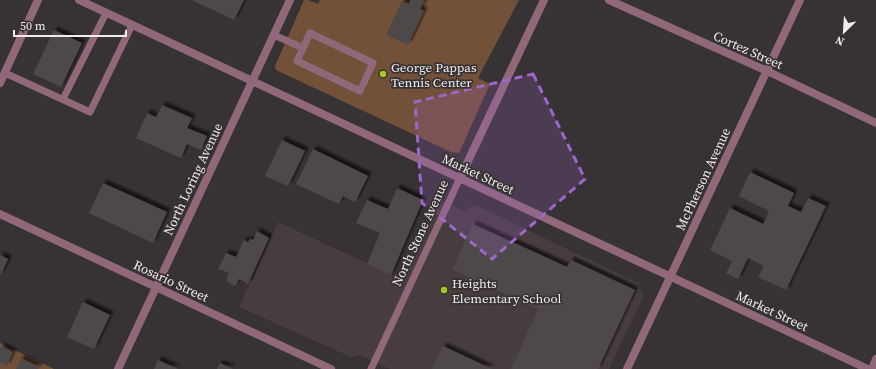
<svg xmlns="http://www.w3.org/2000/svg" width="876" height="369" viewBox="0 0 876 369" font-family="'Source Serif 4',serif">
<defs>
<filter id="shadow"><feDropShadow dx="3.5" dy="-3.5" stdDeviation="1" flood-color="#0009"/></filter>
</defs>
<rect width="100%" height="100%" fill="#373233"/>
<polygon fill="#473d3e" points="436,198 464,211 475,205 638,283 643,297 609,369 390,369 359,355 351,357 239,307 278,222 399,278"/>
<g fill="#735139">
<polygon points="304,0 308,0 318,4 320,0 519,0 478,78 490,84 459,153 451,152 276,70 275,66"/>
<polygon points="0,343 54,369 0,369"/>
</g>
<g fill="#4d4948" filter="url(#shadow)">
<polygon points="192,0 244,0 234,20"/>
<polygon points="411,0 425,0 420,9 424,11 408,45 386,35 402,1 409,4"/>
<polygon points="54,30 82,43 61,87 33,74"/>
<polygon points="162,105 192,118 187,128 207,136 201,150 187,144 181,158 136,138 147,113 156,117"/>
<polygon points="282,140 305,151 288,186 265,176"/>
<polygon points="313,149 368,176 355,202 343,196 339,204 296,184"/>
<polygon points="750,172 794,193 788,206 801,212 808,198 826,206 786,290 758,277 764,266 748,258 738,279 726,273 732,261 710,250 730,208 763,224 769,211 739,196"/>
<polygon points="103,183 167,212 153,243 89,213"/>
<polygon points="397,188 423,200 391,275 367,264 380,233 356,223 367,200 388,209"/>
<polygon points="473,224 567,267 571,260 635,290 598,369 511,369 538,309 452,269"/>
<polygon points="257,231 269,238 248,284 239,279 235,286 226,281 229,273 218,269 226,253 236,257 244,240 248,242 250,239 253,240"/>
<polygon points="0,255 8,259 0,276"/>
<polygon points="83,302 110,315 94,349 67,337"/>
<polygon points="1,346 13,352 7,366 0,363 0,349"/>
<polygon points="443,346 492,369 432,369"/>
<polygon points="21,358 39,367 38,369 16,369"/>
<polygon points="158,360 178,369 154,369"/>
<polygon points="220,363 233,369 217,369"/>
</g>
<g fill="none" stroke-linecap="round" stroke-linejoin="round">
<g stroke="#90687a" stroke-width="7">
<polygon points="310,33 373,63 360,91 297,61"/>
<polyline points="274,35 303,48"/>
<polyline points="5,73 90,112 132,25"/>
<polyline points="63,99 106,13"/>
<polyline points="371,369 460,178"/>
</g>
<g stroke="#90687a" stroke-width="8">
<polyline points="609,0 767,71 876,123"/>
<polyline points="0,83 38,0"/>
<polyline points="460,178 544,0"/>
<polyline points="0,214 331,369"/>
<polyline points="118,369 290,0"/>
<polyline points="627,369 800,0"/>
<polyline points="872,369 876,359"/>
</g>
<polyline stroke="#90687a" stroke-width="8" points="79,0 868,369"/>
</g>
<path fill="#9e66cc" fill-opacity="0.2" stroke="#9e66cc" stroke-width="3" stroke-dasharray="8 5" stroke-linejoin="round" d="M533,74L585,179L492,259L422,203L415,102Z"/>
<g fill="#a7c71e" stroke="#373233" stroke-width="1.5">
<circle cx="383" cy="74" r="4"/>
<circle cx="444" cy="290" r="4"/>
</g>
<g text-anchor="middle" dominant-baseline="central" stroke-width="3.5" stroke-linejoin="round" paint-order="stroke">
<g font-size="13" fill="#efecec" stroke="#373233">
<text transform="translate(748 50) rotate(24)">Cortez Street</text>
<text transform="translate(478 174) rotate(25)">Market Street</text>
<text transform="translate(193 179) rotate(-65)">North Loring Avenue</text>
<text transform="translate(703 179) rotate(-65)">McPherson Avenue</text>
<text transform="translate(420 233) rotate(-65)">North Stone Avenue</text>
<text transform="translate(171 281) rotate(25)">Rosario Street</text>
<text transform="translate(772 311) rotate(25)">Market Street</text>
</g>
<g font-size="13" fill="#efecec" stroke="#373233" text-anchor="start">
<text x="391" y="67">George Pappas<tspan x="391" dy="15">Tennis Center</tspan></text>
<text x="452" y="283">Heights<tspan x="452" dy="15">Elementary School</tspan></text>
</g>
</g>
<g transform="translate(844 32) rotate(205)" stroke="#373233" stroke-width="3" paint-order="stroke">
<path d="M0-3L7 15L0 10L-7 15Z" fill="#efecec"/>
<text y="-6" font-size="11" font-weight="bold" text-anchor="middle" fill="#efecec">N</text>
</g>
<path d="M14 30v6h112v-6" fill="none" stroke="#efecec" stroke-width="2"/>
<text x="20" y="30" font-size="12" fill="#efecec" stroke="#373233" stroke-width="3" paint-order="stroke">50 m</text>
</svg>
